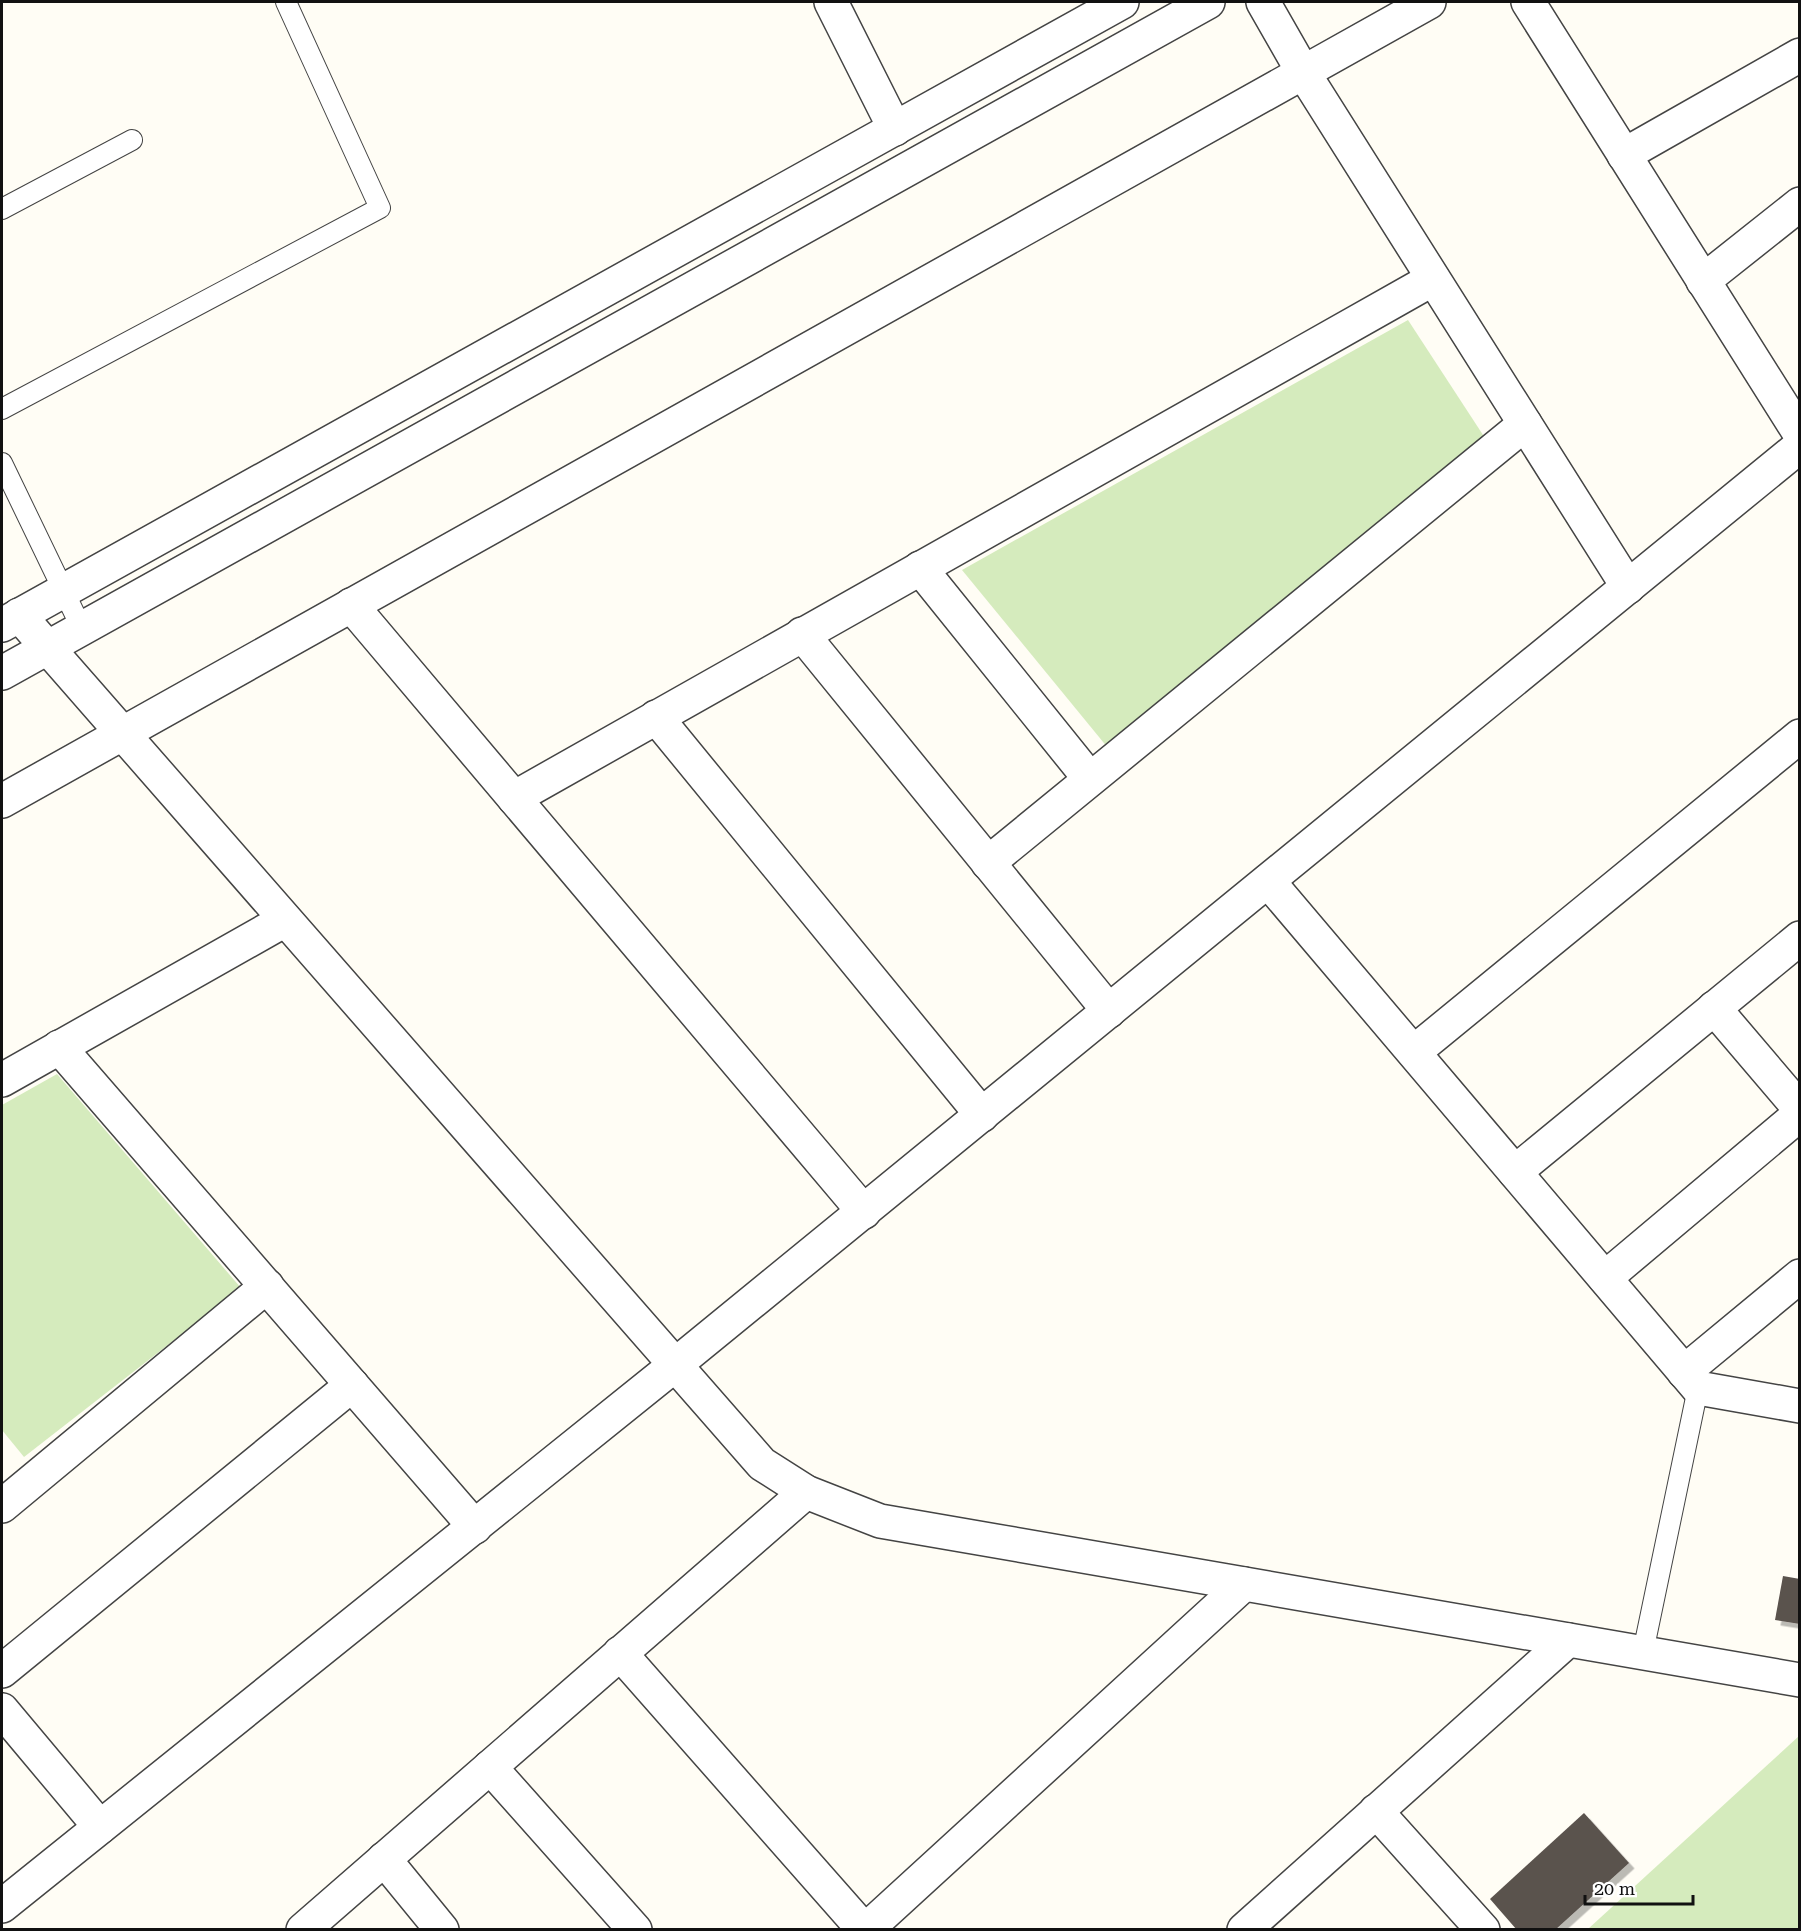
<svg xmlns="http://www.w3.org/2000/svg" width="1801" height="1931" viewBox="0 0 1801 1931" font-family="'Roboto Serif',serif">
<defs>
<filter id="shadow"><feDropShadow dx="5.5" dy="5.5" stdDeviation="0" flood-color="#0004"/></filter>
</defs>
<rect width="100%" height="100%" fill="#fffdf5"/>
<g fill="#d5ebbd">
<polygon points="1408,320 1485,438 1108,748 962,570"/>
<polygon points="57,1074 241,1288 24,1457 2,1430 2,1105"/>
<polygon points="1799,1736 1799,1929 1588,1929"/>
</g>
<g fill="#5a524d" filter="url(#shadow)">
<polygon points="1783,1576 1800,1579 1800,1624 1775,1620"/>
<polygon points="1584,1813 1629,1863 1555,1930 1517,1930 1490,1899"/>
</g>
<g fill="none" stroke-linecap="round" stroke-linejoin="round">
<g stroke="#444" stroke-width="22">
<g id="service">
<polyline points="2,209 132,140"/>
<polyline points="2,409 380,208 286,2"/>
<polyline points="2,463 82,629"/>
<polyline points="1643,1652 1698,1388"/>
</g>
</g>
<g stroke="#444" stroke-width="36">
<g id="minor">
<polyline points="831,2 895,129"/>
<polyline points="1263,2 1303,72 1628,587"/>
<polyline points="1528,2 1800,434"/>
<polyline points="1624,155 1800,55"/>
<polyline points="1703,281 1800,204"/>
<polyline points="920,568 1090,779"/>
<polyline points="351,605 864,1212"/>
<polyline points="19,615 762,1464 806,1492 880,1521 1800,1680"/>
<polyline points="802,634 1109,1011"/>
<polyline points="656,717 982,1115"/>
<polyline points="514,798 1433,279"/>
<polyline points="2,801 1429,2"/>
<polyline points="988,863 1525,424"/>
<polyline points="1268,881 1698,1388 1800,1406"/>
<polyline points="1714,1008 1800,1109"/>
<polyline points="59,1047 475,1527"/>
<polyline points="1414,1052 1800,736"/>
<polyline points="2,1080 285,920"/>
<polyline points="1515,1172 1800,938"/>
<polyline points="1605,1278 1800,1114"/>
<polyline points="1684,1372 1800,1276"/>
<polyline points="2,1506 267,1286"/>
<polyline points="620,1653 864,1930"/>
<polyline points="2,1671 352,1385"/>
<polyline points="2,1710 100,1827"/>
<polyline points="490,1767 635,1930"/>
<polyline points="1376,1811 1483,1930"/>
<polyline points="384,1859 442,1930"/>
<polyline points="2,1906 675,1365 1800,446"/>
<polyline points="303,1930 806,1492"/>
<polyline points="866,1930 1244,1584"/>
<polyline points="1244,1930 1568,1640"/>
</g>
</g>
<g stroke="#444" stroke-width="36">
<g id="tertiary">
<polyline points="2,625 1122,2"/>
<polyline points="2,673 1208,2"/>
</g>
</g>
<use href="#service" stroke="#fff" stroke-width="20"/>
<use href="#minor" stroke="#fff" stroke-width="33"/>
<use href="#tertiary" stroke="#fff" stroke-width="33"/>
</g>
<rect width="1801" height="1931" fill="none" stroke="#111111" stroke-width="6"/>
<path d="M1585 1895v9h108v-9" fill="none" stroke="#111111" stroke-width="3"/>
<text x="1594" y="1895" font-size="18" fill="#111111" stroke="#ffffff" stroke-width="4.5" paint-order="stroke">20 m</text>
</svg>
